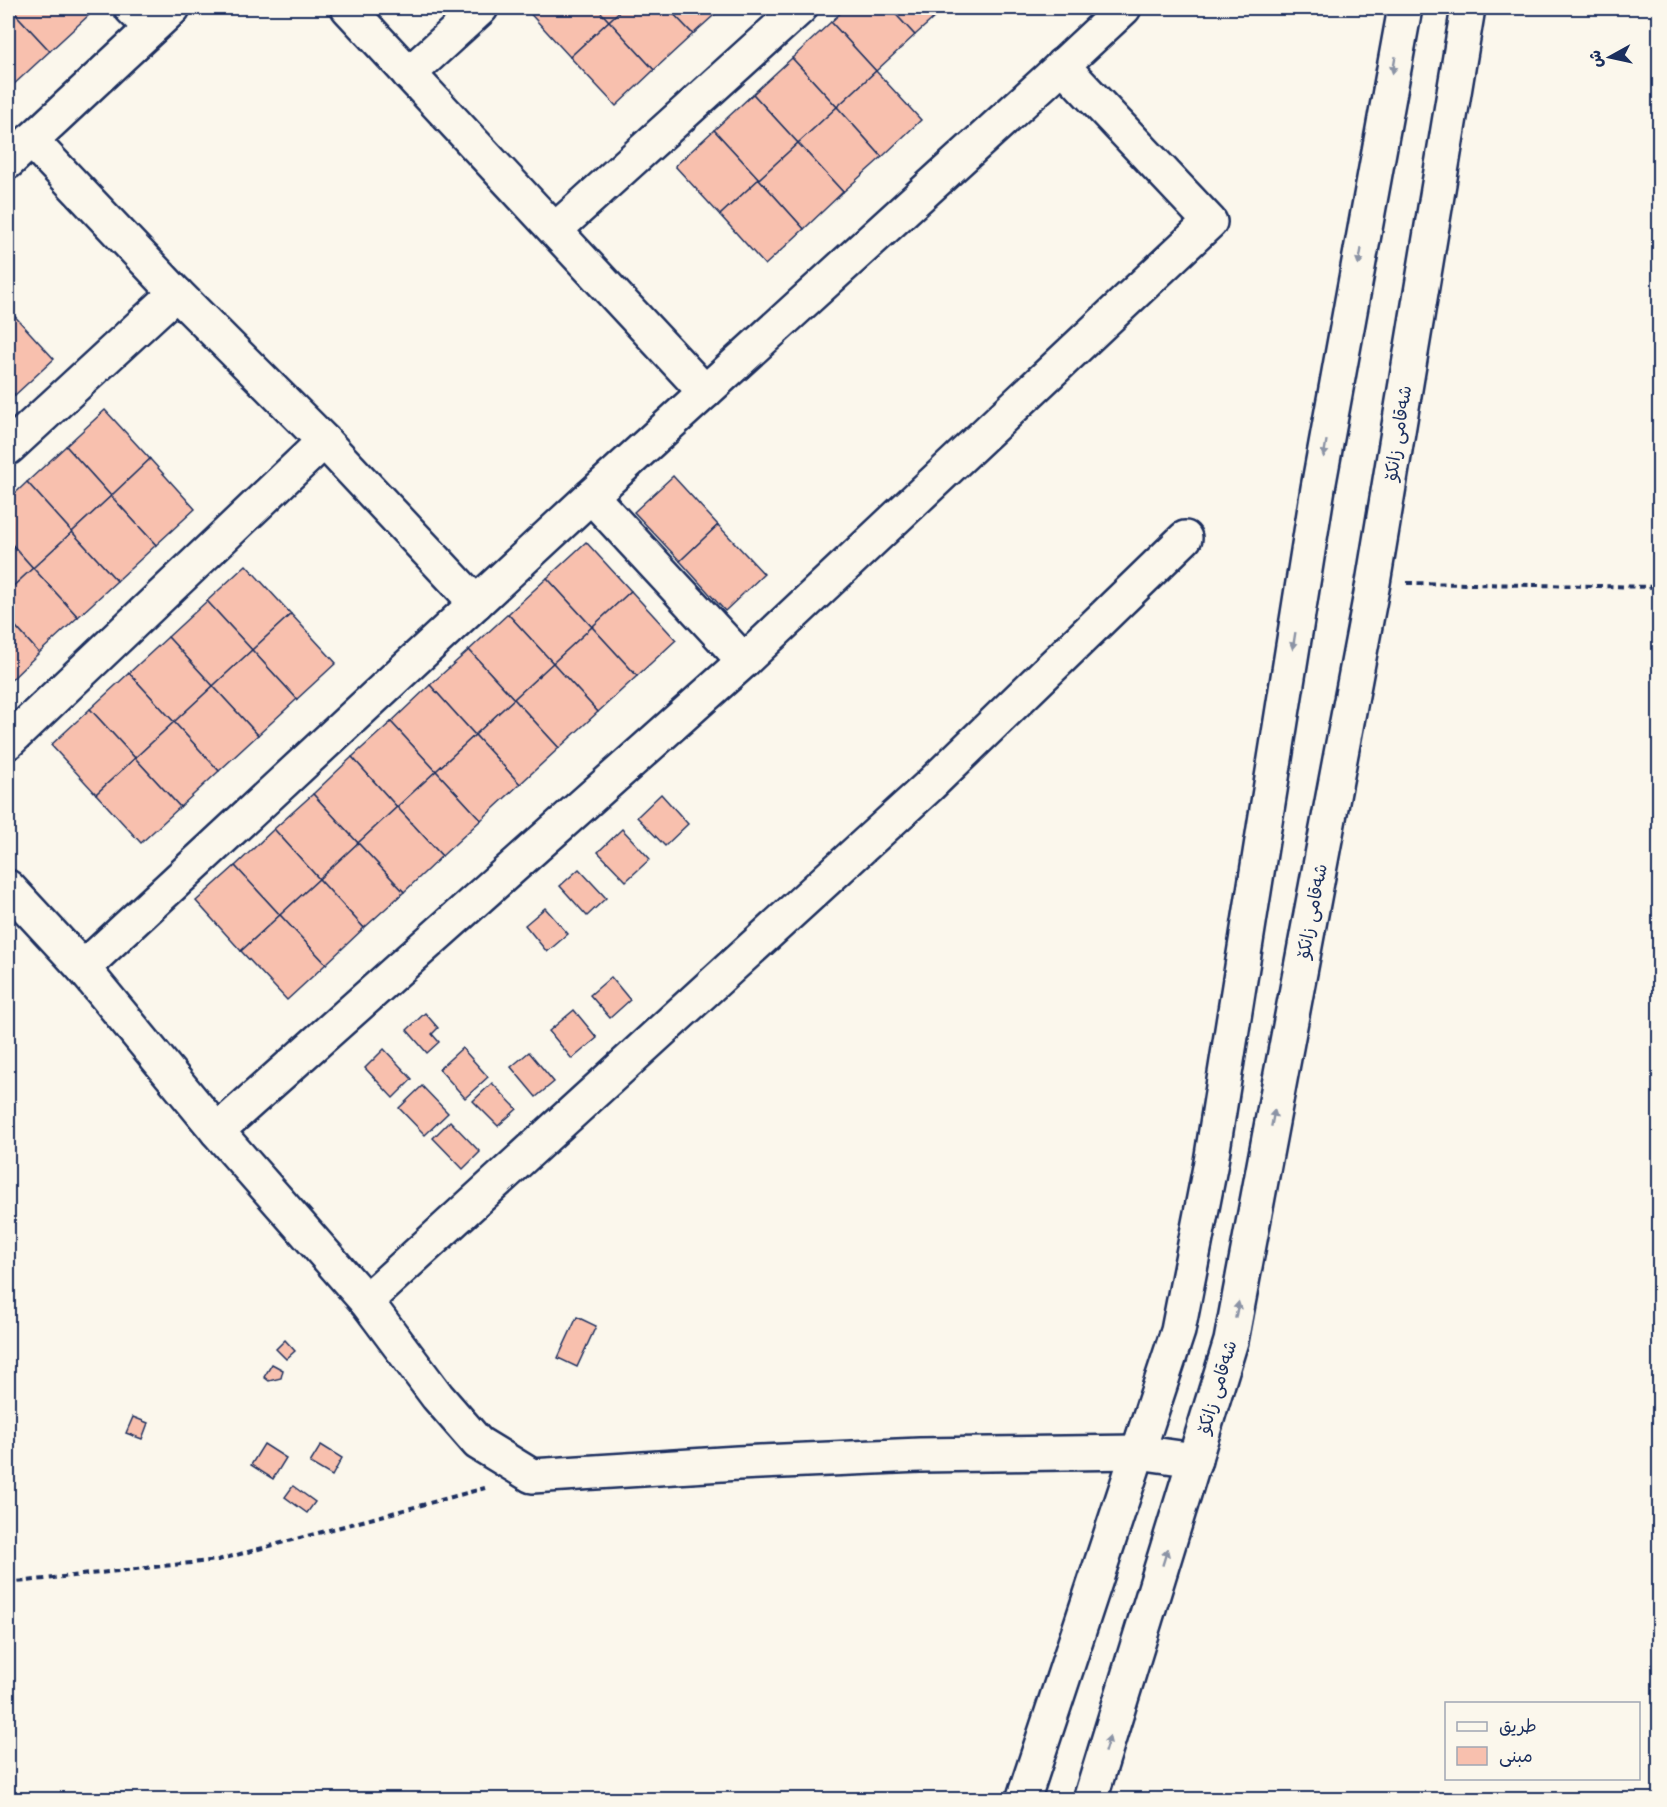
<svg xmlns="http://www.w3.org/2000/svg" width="1667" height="1807" viewBox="0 0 1667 1807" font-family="'Shantell Sans','Playpen Sans Arabic',sans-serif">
<rect width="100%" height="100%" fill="#fbf7ec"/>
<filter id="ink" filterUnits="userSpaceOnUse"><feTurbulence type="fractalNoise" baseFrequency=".0167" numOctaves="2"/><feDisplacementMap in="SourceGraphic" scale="12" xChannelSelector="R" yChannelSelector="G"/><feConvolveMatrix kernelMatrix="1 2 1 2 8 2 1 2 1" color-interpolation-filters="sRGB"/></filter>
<g filter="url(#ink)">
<g fill="#f8c0ae" stroke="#1b2f5e" stroke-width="1.5">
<polygon points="8,8 10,8 50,51 11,87 8,83"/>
<polygon points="10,8 82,8 89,15 50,51"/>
<polygon points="525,8 597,8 609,21 570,57"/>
<polygon points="597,8 623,8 609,21"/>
<polygon points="623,8 668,8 693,34 654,70 609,21"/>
<polygon points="668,8 722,8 693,34"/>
<polygon points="846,8 890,8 915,35 876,71 831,22"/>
<polygon points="890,8 945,8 915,35"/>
<polygon points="609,21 654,70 616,106 570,57"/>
<polygon points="831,22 876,71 837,107 792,58"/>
<polygon points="792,58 837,107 798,143 753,94"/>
<polygon points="876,71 921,120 882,157 837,107"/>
<polygon points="753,94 798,143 759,179 714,130"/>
<polygon points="837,107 882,157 843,192 798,143"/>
<polygon points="714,130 759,179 720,215 675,166"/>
<polygon points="798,143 843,192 804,229 759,179"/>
<polygon points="759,179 804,229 765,265 720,215"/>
<polygon points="9,310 54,359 15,395 8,387"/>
<polygon points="8,387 15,395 8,402"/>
<polygon points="105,410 150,459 111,496 66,446"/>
<polygon points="66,446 111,496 72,532 27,482"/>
<polygon points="150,459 195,509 156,545 111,496"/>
<polygon points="673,476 718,525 680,561 634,512"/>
<polygon points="27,482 72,532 33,568 8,540 8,500"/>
<polygon points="111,496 156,545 117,581 72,532"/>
<polygon points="718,525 764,574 725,611 680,561"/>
<polygon points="72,532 117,581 78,617 33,568"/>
<polygon points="8,540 33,568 8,591"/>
<polygon points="586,542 631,591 592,627 547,578"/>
<polygon points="246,565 291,614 252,650 207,601"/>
<polygon points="33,568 78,617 39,653 8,618 8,591"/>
<polygon points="547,578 592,627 553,663 508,614"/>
<polygon points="631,591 676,640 637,676 592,627"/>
<polygon points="207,601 252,650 213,686 168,637"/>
<polygon points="291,614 336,663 297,699 252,650"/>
<polygon points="508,614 553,663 514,699 469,650"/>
<polygon points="8,618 39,653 8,683"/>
<polygon points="592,627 637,676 598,712 553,663"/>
<polygon points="168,637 213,686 174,722 129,673"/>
<polygon points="252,650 297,699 258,735 213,686"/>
<polygon points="469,650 514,699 475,735 430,685"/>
<polygon points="553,663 598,712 559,748 514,699"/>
<polygon points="129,673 174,722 135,758 90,709"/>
<polygon points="430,685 475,735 436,771 391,722"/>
<polygon points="213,686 258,735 219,771 174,722"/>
<polygon points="514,699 559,748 520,784 475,735"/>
<polygon points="90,709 135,758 96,794 51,745"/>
<polygon points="174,722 219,771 180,807 135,758"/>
<polygon points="391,722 436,771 397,807 352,757"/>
<polygon points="475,735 520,784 481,820 436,771"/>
<polygon points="352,757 397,807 358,843 313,794"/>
<polygon points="135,758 180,807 141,843 96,794"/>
<polygon points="436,771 481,820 442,856 397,807"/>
<polygon points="313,794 358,843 319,879 274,829"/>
<polygon points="661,794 688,824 665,846 637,817"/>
<polygon points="397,807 442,856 404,892 358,843"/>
<polygon points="274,829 319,879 280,915 235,866"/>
<polygon points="622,829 650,859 626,881 598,852"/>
<polygon points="358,843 404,892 364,928 319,879"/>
<polygon points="235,866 280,915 241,951 196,901"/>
<polygon points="579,869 606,898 587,916 560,886"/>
<polygon points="319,879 364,928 326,964 280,915"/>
<polygon points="545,908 568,934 547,952 525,925"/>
<polygon points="280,915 326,964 287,1000 241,951"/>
<polygon points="611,977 630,1000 610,1018 590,995"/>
<polygon points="574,1010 597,1038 572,1059 549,1031"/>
<polygon points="425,1013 438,1028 432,1034 439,1042 427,1053 407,1030"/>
<polygon points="462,1048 488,1077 465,1098 439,1069"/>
<polygon points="384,1049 412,1079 393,1098 365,1068"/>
<polygon points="529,1052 554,1082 536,1097 511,1067"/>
<polygon points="492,1083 517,1109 498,1126 473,1101"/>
<polygon points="422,1086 448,1113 425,1135 399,1108"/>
<polygon points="450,1121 480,1152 463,1169 433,1138"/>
<polygon points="577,1317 596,1326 577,1367 558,1358"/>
<polygon points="285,1340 295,1351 286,1359 276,1349"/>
<polygon points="272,1364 283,1370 281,1378 269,1381 264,1377"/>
<polygon points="133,1417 148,1423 142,1439 126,1433"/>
<polygon points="264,1444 286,1458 273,1479 251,1465"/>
<polygon points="321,1445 342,1458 332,1476 310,1463"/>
<polygon points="293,1486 315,1502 307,1513 285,1497"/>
</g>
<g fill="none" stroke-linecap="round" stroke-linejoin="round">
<g stroke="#1b2f5e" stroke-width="38">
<g id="minor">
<polyline points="131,8 151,28"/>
<polyline points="348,8 705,392"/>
<polyline points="409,74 481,8"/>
<polyline points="31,140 176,293 324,441 476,603"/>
<polyline points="8,162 173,8"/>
<polyline points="555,230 800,8"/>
<polyline points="8,448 176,293"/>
<polyline points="591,496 744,661"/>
<polyline points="8,742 324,441"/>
<polyline points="8,887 83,968 217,1131 366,1301 437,1396 478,1443 532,1476 738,1463 920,1455 1138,1452 1195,1460"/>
<polyline points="83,968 591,496 1048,79 1124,8"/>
<polyline points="217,1131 744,661 1210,222 1062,65"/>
<polyline points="366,1301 928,787 1185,538"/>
</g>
</g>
<g stroke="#1b2f5e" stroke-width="38">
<g id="secondary">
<polyline points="1023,1800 1178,1331 1211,1162 1318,488 1405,8"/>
<polyline points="1090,1800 1231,1341 1373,583 1468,8"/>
</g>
</g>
<g stroke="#1b2f5e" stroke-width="4" stroke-dasharray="6 4.5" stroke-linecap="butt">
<polyline points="1407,583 1660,587"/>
<polyline points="8,1583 218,1560 485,1488"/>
</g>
<use href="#minor" stroke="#fbf7ec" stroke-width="33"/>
<use href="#secondary" stroke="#fbf7ec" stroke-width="33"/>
</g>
<defs><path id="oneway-solid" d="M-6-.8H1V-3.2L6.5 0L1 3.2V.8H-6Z" transform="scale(1.5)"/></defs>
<g fill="#8b93a5">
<use href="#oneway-solid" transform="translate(1394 65) rotate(100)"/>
<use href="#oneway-solid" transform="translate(1360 257) rotate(100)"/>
<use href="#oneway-solid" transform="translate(1325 449) rotate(100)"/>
<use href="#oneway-solid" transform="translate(1294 641) rotate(99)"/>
<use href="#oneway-solid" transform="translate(1273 1118) rotate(-79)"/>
<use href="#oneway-solid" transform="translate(1237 1310) rotate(-79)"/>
<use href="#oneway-solid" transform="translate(1165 1557) rotate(-73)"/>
<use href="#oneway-solid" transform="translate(1107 1744) rotate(-73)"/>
</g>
</g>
<g text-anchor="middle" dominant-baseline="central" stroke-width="5" stroke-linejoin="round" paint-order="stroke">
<g font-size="18" fill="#1b2f5e" stroke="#fbf7ec">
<text transform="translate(1398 433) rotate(-81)">شەقامی زانکۆ</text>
<text transform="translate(1312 911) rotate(-79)">شەقامی زانکۆ</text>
<text transform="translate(1217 1387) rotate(-73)">شەقامی زانکۆ</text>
</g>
</g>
<rect width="1667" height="1807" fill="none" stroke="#fbf7ec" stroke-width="30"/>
<rect x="15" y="15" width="1637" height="1777" fill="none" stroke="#1b2f5e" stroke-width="2" filter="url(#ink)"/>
<rect x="1445" y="1702" width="195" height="78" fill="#fbf7ec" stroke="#a1a7b3" stroke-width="1.5"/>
<rect x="1457" y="1722" width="30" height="9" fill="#fbf7ec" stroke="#a1a7b3" stroke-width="1.5"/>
<text x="1499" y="1732" font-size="18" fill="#1b2f5e">طريق</text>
<rect x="1457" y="1747" width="30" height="18" fill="#f8c0ae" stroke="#a1a7b3" stroke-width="1.5"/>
<text x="1499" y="1762" font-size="18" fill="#1b2f5e">مبنى</text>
<g transform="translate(1610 57) rotate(262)" stroke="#fbf7ec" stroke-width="4.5" paint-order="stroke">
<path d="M0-4.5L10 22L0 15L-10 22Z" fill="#1b2f5e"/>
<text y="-9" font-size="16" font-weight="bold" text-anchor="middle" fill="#1b2f5e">ش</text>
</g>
</svg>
